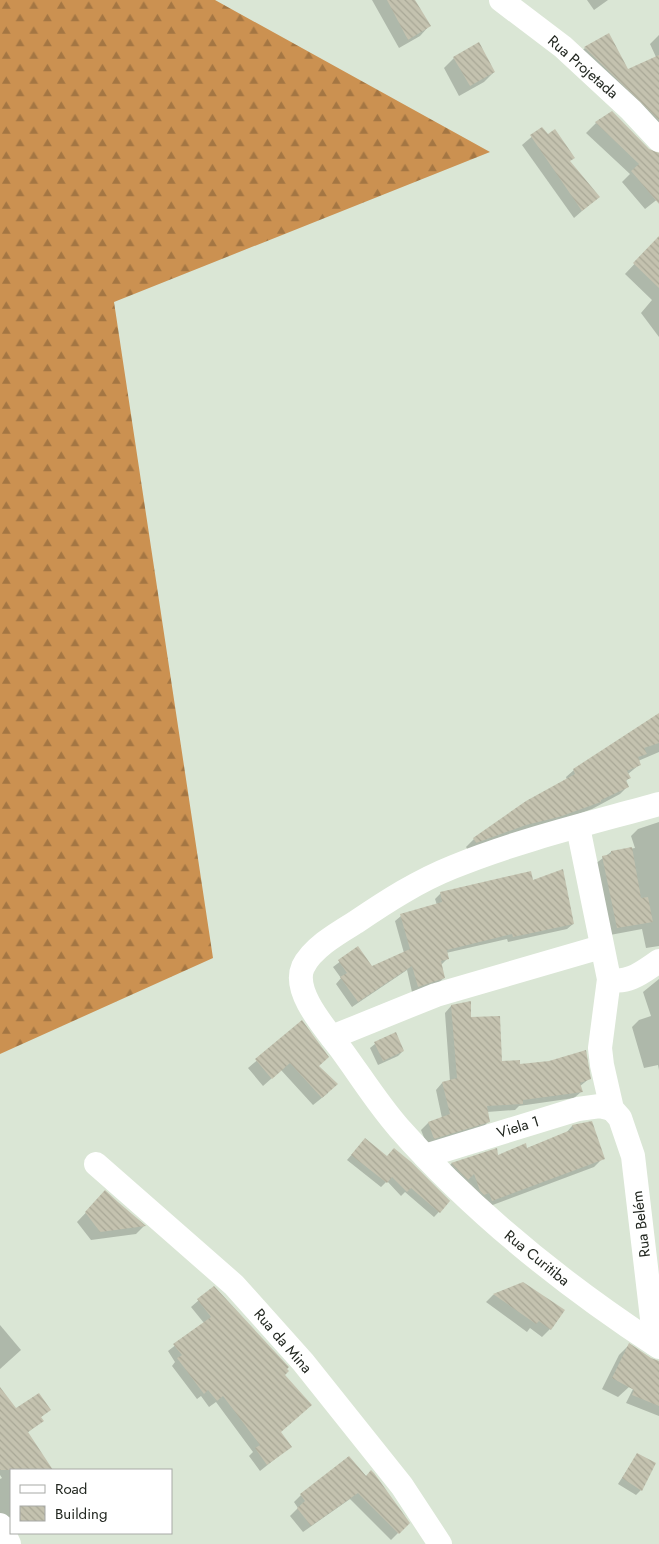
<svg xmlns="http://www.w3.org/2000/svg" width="659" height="1544" viewBox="0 0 659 1544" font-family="Jost,sans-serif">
<defs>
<pattern id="forest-firs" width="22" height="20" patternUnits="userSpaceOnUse" patternTransform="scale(1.25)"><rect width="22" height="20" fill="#cb9151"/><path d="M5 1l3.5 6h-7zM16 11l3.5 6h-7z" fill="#a47643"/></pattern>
<pattern id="building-back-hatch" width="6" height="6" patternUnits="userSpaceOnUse" patternTransform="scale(1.25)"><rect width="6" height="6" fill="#c4c2af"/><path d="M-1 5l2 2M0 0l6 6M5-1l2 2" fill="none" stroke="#a8a796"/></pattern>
</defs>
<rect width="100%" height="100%" fill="#dae6d5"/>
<polygon fill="url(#forest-firs)" points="0,0 215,0 490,152 114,302 213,958 0,1054"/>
<g fill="#0003">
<polygon points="372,0 414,0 429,26 420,36 399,48"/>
<polygon points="587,0 608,0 594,10"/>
<polygon points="659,35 659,140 575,57 585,48 628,70 656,57 650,44"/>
<polygon points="454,58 494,72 484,82 459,96 444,68"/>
<polygon points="596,123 654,154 659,154 659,198 645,209 622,182 630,174 586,133"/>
<polygon points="542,128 598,197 574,218 522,145"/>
<polygon points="659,238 659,337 641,313 652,300 625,274"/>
<polygon points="659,714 659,752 638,761 639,765 628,774 629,778 625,782 627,787 620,794 592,809 551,824 468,850 466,847 474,839 567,780 566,777 574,770"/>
<polygon points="659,822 659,946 646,948 642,929 610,935 595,864 611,852 635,848 631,836 638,829"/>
<polygon points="532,882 573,924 567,929 508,942 507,939 446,953 447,959 441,965 444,978 438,983 412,992 407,970 352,1007 336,984 341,978 333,967 358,948 371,967 404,953 395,921 401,916 437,905 435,899 441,893"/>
<polygon points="659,979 659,1070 658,1065 644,1068 632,1027 639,1020 651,1016 643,992"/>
<polygon points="451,1006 470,1018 501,1062 590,1078 579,1087 581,1092 574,1098 519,1106 515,1110 487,1112 489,1121 482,1128 427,1145 421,1130 428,1123 442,1118 436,1090 442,1083 450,1081 445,1013"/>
<polygon points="302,1022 328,1093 313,1105 281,1070 263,1086 248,1068"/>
<polygon points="395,1034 403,1051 398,1056 378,1065 370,1048 375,1044"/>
<polygon points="591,1122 603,1158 594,1167 482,1209 442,1173 451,1164 496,1150 498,1157 525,1149 566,1133 572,1126"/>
<polygon points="360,1145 387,1158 449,1201 434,1217 405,1192 401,1196 387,1181 381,1187 347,1160"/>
<polygon points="97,1201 144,1226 136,1234 91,1240 77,1222"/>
<polygon points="523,1283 550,1329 542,1337 530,1328 527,1332 486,1302 493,1295"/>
<polygon points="214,1287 283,1375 280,1432 290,1447 260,1471 249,1456 253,1452 216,1402 209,1407 201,1396 197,1399 172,1366 175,1362 168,1351 204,1323 191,1307"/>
<polygon points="0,1325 21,1350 0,1369"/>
<polygon points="629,1345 629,1387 618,1397 602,1389 619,1355"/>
<polygon points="634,1387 659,1391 659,1416 626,1403"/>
<polygon points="0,1390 15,1410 49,1410 40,1418 42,1421 27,1433 48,1465 43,1470 11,1470 11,1516 3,1521 0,1519 0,1479 2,1478 0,1475"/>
<polygon points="637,1455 641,1490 636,1495 618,1484"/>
<polygon points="349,1457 408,1523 391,1540 350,1499 303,1532 290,1516 298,1508 294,1502 301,1495"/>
</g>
<g fill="url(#building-back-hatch)">
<polygon points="387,0 415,0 431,26 408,40"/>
<polygon points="609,33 628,69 659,55 659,120 584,47"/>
<polygon points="479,42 495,72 470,86 453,57"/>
<polygon points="612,111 649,149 659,153 659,204 631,171 639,164 595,122"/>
<polygon points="542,127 548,134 555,129 575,158 570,161 600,197 582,211 530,135"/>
<polygon points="659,236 659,288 633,263"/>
<polygon points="659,713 659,743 644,748 647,754 638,757 641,765 627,771 631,778 626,780 629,787 601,800 601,802 559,817 526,825 476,843 473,838 526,801 575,774 573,769"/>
<polygon points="632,847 641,898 648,897 653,922 617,928 602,856 611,854 611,851"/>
<polygon points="563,869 574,924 513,937 512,934 447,950 449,959 441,961 445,978 418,987 412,966 358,1002 340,977 347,973 338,960 358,946 372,966 410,949 400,914 442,902 440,892 531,871 533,880"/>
<polygon points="471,1001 471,1017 500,1016 502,1061 520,1060 520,1064 549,1061 586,1050 591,1079 580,1083 583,1092 523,1100 523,1104 487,1106 490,1122 434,1139 428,1122 450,1114 442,1082 457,1078 451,1005"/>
<polygon points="302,1020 329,1057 319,1066 338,1084 322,1098 290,1063 272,1079 255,1059"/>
<polygon points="396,1032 404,1051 383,1061 374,1042"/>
<polygon points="592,1121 605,1159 492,1201 489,1193 484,1195 480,1191 474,1174 468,1180 451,1163 497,1148 498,1155 526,1143 527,1148 573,1129 572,1125"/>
<polygon points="365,1138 387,1156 394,1148 411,1162 450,1201 440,1213 411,1188 407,1192 392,1177 387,1183 351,1155"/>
<polygon points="105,1190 118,1202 146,1226 100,1232 85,1212"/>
<polygon points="523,1282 565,1310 551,1330 539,1321 536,1324 493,1294"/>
<polygon points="214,1286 289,1367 287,1369 289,1371 285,1375 312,1405 281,1432 292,1447 267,1465 255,1448 260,1445 223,1396 217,1401 208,1390 204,1394 177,1358 182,1355 173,1344 211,1317 197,1299"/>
<polygon points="629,1343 651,1358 659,1361 659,1406 632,1395 634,1390 612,1378"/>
<polygon points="0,1387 16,1408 39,1393 51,1410 41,1417 44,1421 28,1432 53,1470 0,1470"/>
<polygon points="637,1453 656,1463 642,1491 622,1478"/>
<polygon points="349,1456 366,1476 371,1470 374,1473 410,1523 399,1534 358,1493 311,1526 297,1508 305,1501 300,1494"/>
</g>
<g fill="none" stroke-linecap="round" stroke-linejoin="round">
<g stroke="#fff" stroke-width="24">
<polyline points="501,0 563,47 631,110 659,140"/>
<path d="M659,804C591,823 519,840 453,867C418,881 387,901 356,922C338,933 312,948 303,967C292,992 326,1029 340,1048C360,1075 377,1103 399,1128C474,1213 564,1285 659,1347"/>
<polyline points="578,827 609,979 600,1048 602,1065 612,1109 620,1118 633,1156 655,1344"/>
<path d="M609,979C628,985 644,971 659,961"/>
<polyline points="332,1037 436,995 601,947"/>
<polyline points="425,1156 578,1109 600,1106 612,1109"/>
<polyline points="96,1164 234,1285 303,1362 402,1486 440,1544"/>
<polyline points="0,1525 9,1544"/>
</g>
</g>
<g text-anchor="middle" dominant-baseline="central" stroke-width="4" stroke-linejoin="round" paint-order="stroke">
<g font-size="15" fill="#222720" stroke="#fff">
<text transform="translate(583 67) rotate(41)">Rua Projetada</text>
<text transform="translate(518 1127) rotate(-17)">Viela 1</text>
<text transform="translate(641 1224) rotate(-97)">Rua Belém</text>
<text transform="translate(537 1258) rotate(39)">Rua Curitiba</text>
<text transform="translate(283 1341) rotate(49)">Rua da Mina</text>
</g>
</g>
<rect x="10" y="1469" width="162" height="65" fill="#ffffff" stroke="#a7a9a6"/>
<rect x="20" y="1485" width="25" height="8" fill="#ffffff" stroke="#a7a9a6"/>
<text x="55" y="1494" font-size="15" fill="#222720">Road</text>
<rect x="20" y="1506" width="25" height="15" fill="url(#building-back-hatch)" stroke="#a7a9a6"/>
<text x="55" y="1519" font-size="15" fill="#222720">Building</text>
</svg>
